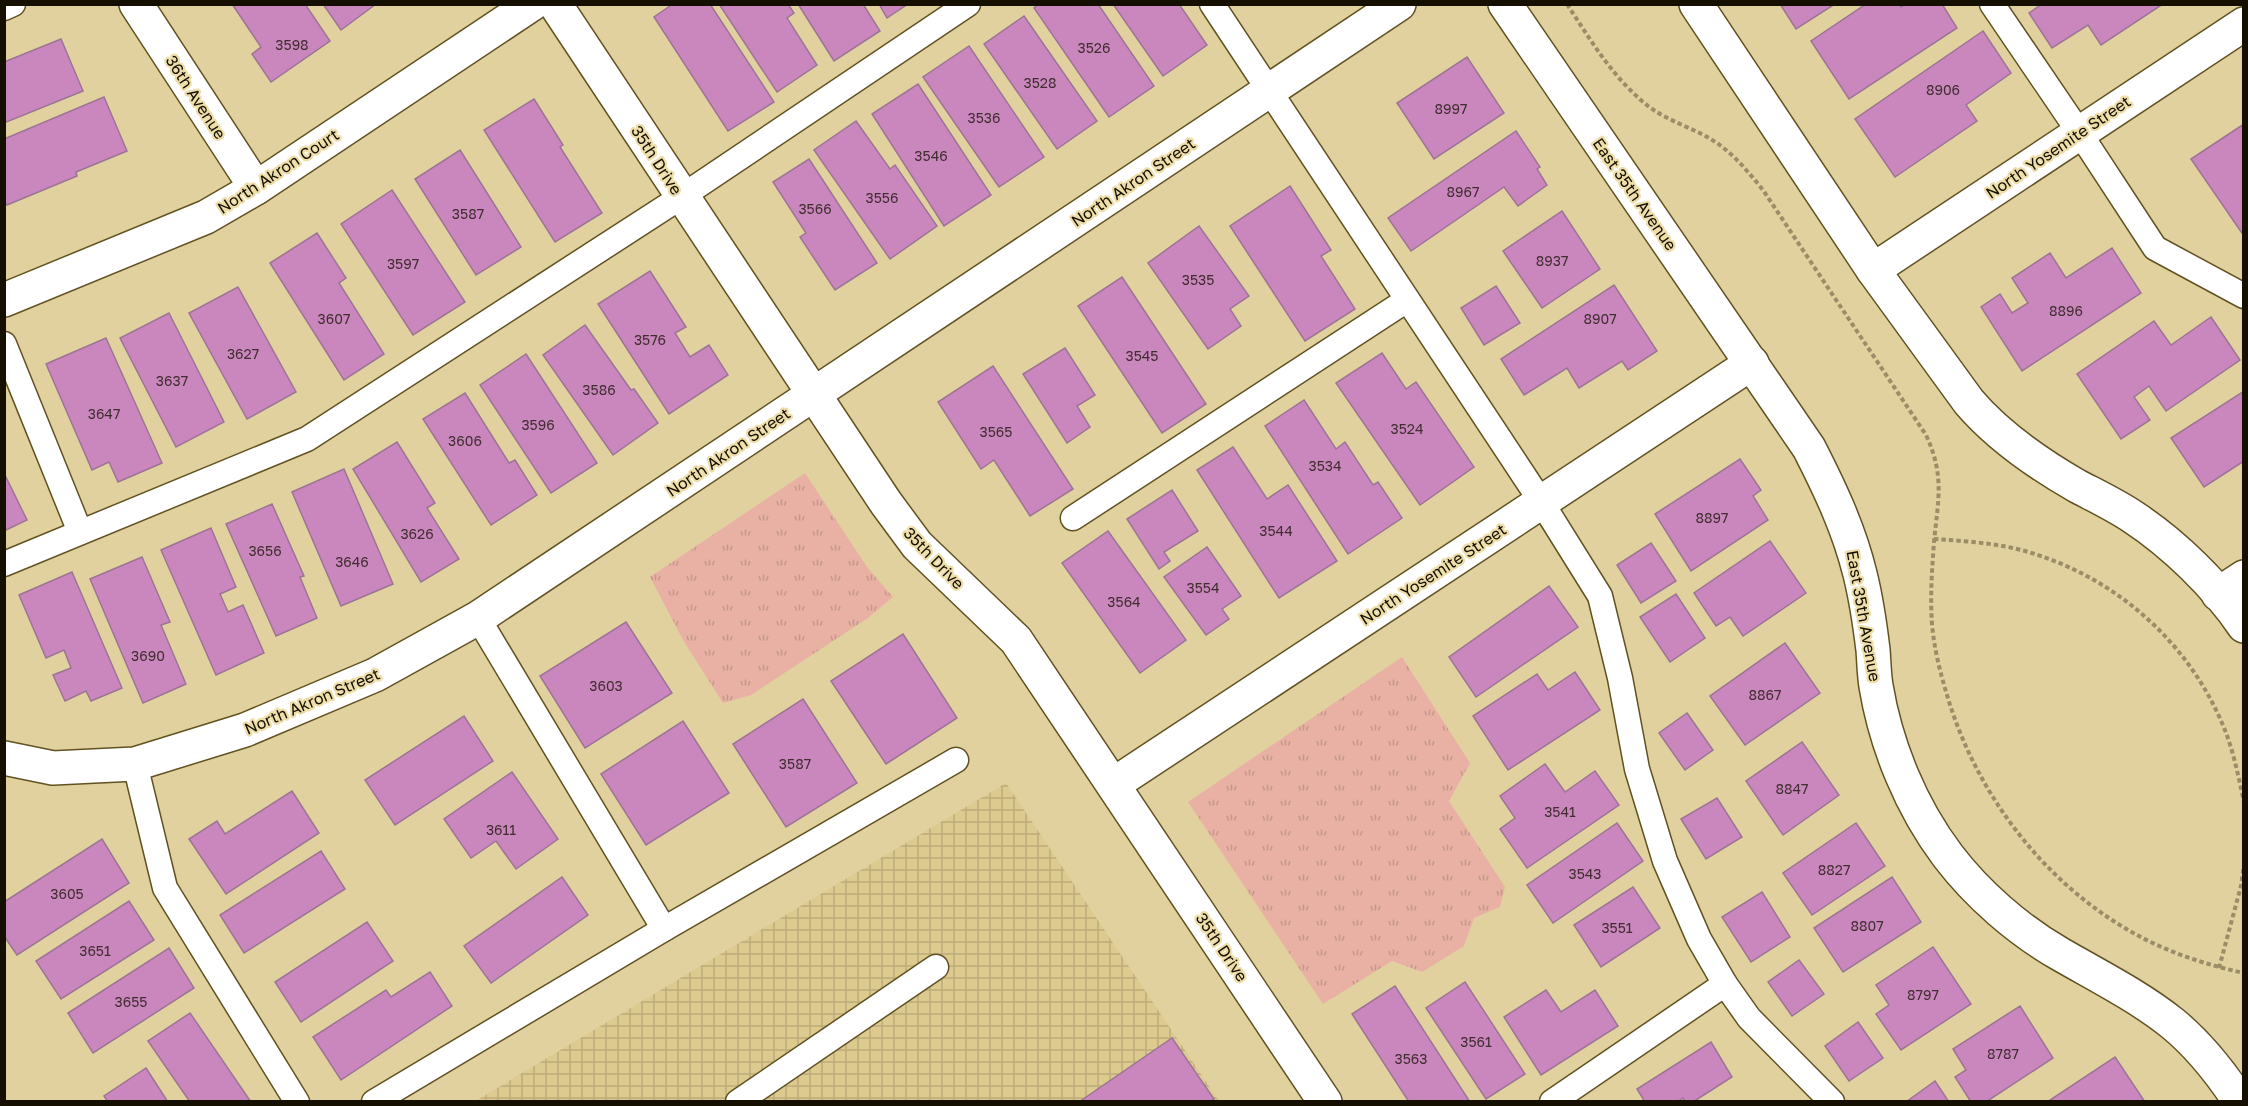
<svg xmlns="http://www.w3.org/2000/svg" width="2248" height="1106" viewBox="0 0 2248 1106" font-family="'Golos Text',sans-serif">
<defs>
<pattern id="industrial-grid" width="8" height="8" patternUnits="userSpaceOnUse" patternTransform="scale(1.5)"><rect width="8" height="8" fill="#dcca8f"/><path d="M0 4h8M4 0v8" fill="none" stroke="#bcac7a"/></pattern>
<pattern id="park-tufts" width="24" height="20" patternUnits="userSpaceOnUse" patternTransform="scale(1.5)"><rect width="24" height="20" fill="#e8b1a4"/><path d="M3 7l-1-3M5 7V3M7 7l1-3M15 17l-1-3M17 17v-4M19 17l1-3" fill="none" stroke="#c6978b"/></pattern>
</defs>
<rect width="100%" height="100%" fill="#e1d19e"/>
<polygon fill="url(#industrial-grid)" points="1006,783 1219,1101 474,1102"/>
<g fill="url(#park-tufts)">
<polygon points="805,473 867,567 893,597 868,618 751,695 723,703 683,640 650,577"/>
<polygon points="1402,657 1470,763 1449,801 1505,887 1500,907 1474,918 1464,946 1422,972 1392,961 1323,1004 1188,802"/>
</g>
<g fill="#c987be" stroke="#9d7495" stroke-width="1.5">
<polygon points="232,4 305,4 330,41 271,82 252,54 261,47"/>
<polygon points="323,4 376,4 341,30"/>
<polygon points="673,4 710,4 774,102 728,131 654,17"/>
<polygon points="719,4 788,4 794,13 787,18 817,65 777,92"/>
<polygon points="798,4 863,4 880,31 834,61"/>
<polygon points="879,4 908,4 887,18"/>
<polygon points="1039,4 1098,4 1154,86 1109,117 1034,8"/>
<polygon points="1113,4 1179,4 1207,45 1163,76"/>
<polygon points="1780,4 1835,4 1796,29"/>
<polygon points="1866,4 1899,4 1901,7 1906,4 1942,4 1957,28 1849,99 1811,41"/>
<polygon points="2042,4 2163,4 2101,45 2088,25 2052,48 2029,13"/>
<polygon points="1024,16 1097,121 1057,149 984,44"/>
<polygon points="1983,31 2011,73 1966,105 1977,121 1895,177 1855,119"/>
<polygon points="61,39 83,91 4,123 4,62"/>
<polygon points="969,46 1044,157 999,187 923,77"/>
<polygon points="1467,57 1504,113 1434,159 1397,103"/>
<polygon points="918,84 991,195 944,226 872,114"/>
<polygon points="104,97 127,151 76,172 77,176 7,205 4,200 4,139"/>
<polygon points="534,99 563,145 560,147 602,213 555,242 484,130"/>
<polygon points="856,121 890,169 895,165 937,226 890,259 814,150"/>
<polygon points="2244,124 2244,236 2191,159"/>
<polygon points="1516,131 1540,167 1537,169 1547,185 1518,206 1504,187 1411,251 1388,218"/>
<polygon points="460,150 521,247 476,275 415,179"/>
<polygon points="809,159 877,263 835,290 800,237 806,233 773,182"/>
<polygon points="1290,186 1331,250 1321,256 1355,309 1305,341 1230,226"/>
<polygon points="392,190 465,302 413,335 341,224"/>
<polygon points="1562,211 1600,269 1542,308 1503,251"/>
<polygon points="1199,226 1249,296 1230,309 1241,326 1208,349 1148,263"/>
<polygon points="317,233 346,278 339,283 384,354 344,380 270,263"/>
<polygon points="2112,248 2141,293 2022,371 1981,307 2000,294 2012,313 2028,303 2012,278 2050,253 2066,278"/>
<polygon points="650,271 686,327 675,333 690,357 709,345 728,375 669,414 598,304"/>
<polygon points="1122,277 1206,404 1162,433 1078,306"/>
<polygon points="1614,285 1657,351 1628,370 1622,361 1579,388 1567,368 1524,395 1501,359"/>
<polygon points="1496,286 1520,323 1484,345 1461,308"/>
<polygon points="238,287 296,392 247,419 189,313"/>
<polygon points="169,313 224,422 176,447 120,338"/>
<polygon points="2211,317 2240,360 2166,411 2149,386 2134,397 2150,420 2121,439 2077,374 2154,321 2171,345"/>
<polygon points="585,325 631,390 634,389 658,423 613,455 543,355"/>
<polygon points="106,338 162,463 118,482 109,462 92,470 46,364"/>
<polygon points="1065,348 1095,395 1077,406 1090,427 1067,443 1023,374"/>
<polygon points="1382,353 1406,389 1416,382 1474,467 1420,505 1336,383"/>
<polygon points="526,354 597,463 551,493 480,385"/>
<polygon points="993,366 1073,489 1030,516 994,460 981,469 938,402"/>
<polygon points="2244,391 2244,461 2204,487 2171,438"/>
<polygon points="465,393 509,463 515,460 537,495 491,525 423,419"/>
<polygon points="1304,400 1336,449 1345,442 1373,485 1378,482 1402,518 1348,554 1265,426"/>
<polygon points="397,442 435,503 427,508 459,559 421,582 353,469"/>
<polygon points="1233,447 1267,499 1288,485 1337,561 1279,598 1197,470"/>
<polygon points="1740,459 1761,490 1753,496 1768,520 1691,571 1655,514"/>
<polygon points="344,469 393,584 341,606 292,492"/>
<polygon points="4,473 27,520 4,531"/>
<polygon points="1172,490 1198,531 1164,552 1170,561 1159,569 1127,519"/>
<polygon points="272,504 304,576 300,577 317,618 276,636 226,524"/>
<polygon points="211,528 236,587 220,594 228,612 243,605 264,653 216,675 161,550"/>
<polygon points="1108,531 1186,640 1140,673 1062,563"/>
<polygon points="1770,541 1806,593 1743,636 1730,617 1716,626 1694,593"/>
<polygon points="1651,543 1676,581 1641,603 1617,565"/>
<polygon points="1207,547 1241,596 1222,609 1229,619 1206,635 1164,577"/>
<polygon points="142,557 170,622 161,625 186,684 143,703 90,579"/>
<polygon points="72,572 122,688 91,701 86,691 65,701 53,675 71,668 64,650 46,658 19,595"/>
<polygon points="1549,586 1578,627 1476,697 1449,657"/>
<polygon points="1676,594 1705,638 1670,662 1640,617"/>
<polygon points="626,622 672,693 585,748 540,676"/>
<polygon points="903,634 957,718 886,764 831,681"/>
<polygon points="1785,643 1820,693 1745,745 1710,696"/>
<polygon points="1575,672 1600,710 1508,770 1473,716 1537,674 1548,690"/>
<polygon points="803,699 857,783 786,827 733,744"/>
<polygon points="1687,713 1713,750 1685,770 1659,733"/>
<polygon points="464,716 493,761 395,825 365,780"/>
<polygon points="683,721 729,793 646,845 601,774"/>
<polygon points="1802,742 1839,795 1783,835 1746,781"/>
<polygon points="1545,764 1565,792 1595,771 1619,805 1527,868 1500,829 1515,818 1500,796"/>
<polygon points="512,772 558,839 516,869 496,841 471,858 444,819"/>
<polygon points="292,791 319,833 226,894 189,839 217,821 225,834"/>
<polygon points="1717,798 1742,837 1706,859 1681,819"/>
<polygon points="1617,823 1643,861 1553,923 1527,885"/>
<polygon points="1856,823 1885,866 1812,915 1783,873"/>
<polygon points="102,839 129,883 17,955 4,936 4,902"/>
<polygon points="321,851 345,889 244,953 220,915"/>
<polygon points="562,877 588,915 491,983 464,946"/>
<polygon points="1892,877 1921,922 1843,972 1814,928"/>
<polygon points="1633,887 1660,928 1601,967 1574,925"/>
<polygon points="1762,892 1790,937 1751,962 1722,917"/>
<polygon points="129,901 154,940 61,999 36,961"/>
<polygon points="367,922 393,961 301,1022 275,982"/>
<polygon points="1933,947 1971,1004 1901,1050 1876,1014 1889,1005 1876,985"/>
<polygon points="169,948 194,988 93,1053 68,1013"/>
<polygon points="1799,960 1824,994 1792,1016 1768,982"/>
<polygon points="430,972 452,1006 341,1080 313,1037 386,990 391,997"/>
<polygon points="1465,982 1525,1074 1486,1099 1426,1008"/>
<polygon points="1395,986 1470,1102 1409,1102 1352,1014"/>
<polygon points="1546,990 1561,1012 1595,990 1618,1026 1541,1075 1504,1017"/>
<polygon points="2020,1006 2053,1058 1986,1102 1971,1102 1955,1077 1966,1070 1953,1049"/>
<polygon points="190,1013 251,1102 190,1102 148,1041"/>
<polygon points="1858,1022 1883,1058 1849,1081 1825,1046"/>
<polygon points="1172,1038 1214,1099 1210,1102 1079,1102"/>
<polygon points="1711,1042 1732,1077 1693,1102 1685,1102 1683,1098 1677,1102 1645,1102 1637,1089"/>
<polygon points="2115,1057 2145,1102 2047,1102"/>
<polygon points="146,1068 168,1102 108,1102 104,1096"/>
<polygon points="1935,1081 1949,1102 1906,1102"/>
</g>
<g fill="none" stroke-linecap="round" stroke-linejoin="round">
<g stroke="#615222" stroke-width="27">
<g id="lane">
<polyline points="1212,4 1542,503 1600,596 1620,678 1637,769 1665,861 1699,939 1725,984 1749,1018 1832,1102"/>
<polyline points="1992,4 2079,132 2155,248 2244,296"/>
<polyline points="4,8 13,4"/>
<polyline points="4,344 80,532"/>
<polyline points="1073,518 1407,300"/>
<polyline points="4,564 307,439 681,197 968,4"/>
<polyline points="478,618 664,929"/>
<polyline points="135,764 165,888 297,1102"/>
<polyline points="374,1102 664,929 956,760"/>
<polyline points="738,1102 936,967"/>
<polyline points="1552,1102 1725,984"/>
</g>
</g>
<g stroke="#615222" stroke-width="36">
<g id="street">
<polyline points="136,4 256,188"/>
<polyline points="555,4 886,503 917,545 1016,640 1325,1102"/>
<polyline points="1873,270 2244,24"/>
<polyline points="4,300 206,217 256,188 532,4"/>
<polyline points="2218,594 2244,577"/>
<polyline points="4,758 53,768 135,764 245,730 375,675 478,618 1399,4"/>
<polyline points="1114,784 1752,363"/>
</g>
</g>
<g stroke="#615222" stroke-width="36">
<g id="secondary">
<path d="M1505,4L1809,448C1830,489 1849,529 1860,574C1866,598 1870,625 1873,650C1874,662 1874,674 1876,686C1886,746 1911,807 1948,856C1977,894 2018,930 2060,954C2098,976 2138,996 2172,1023C2199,1045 2221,1073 2240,1102"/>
<path d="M1696,4L1873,270L1969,402C1999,437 2037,463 2077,486C2096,496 2115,505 2133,517C2174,544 2216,585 2244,626"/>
</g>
</g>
<g stroke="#9a8d67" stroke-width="4" stroke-dasharray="4.5 3" stroke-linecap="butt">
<path d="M1567,4C1591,41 1613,78 1648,106C1670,123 1699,129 1721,146C1737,158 1750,174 1763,190L1926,435C1945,476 1938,500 1934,542C1932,569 1930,596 1932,624C1934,648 1940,672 1947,695C1976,794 2045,885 2137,935C2170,953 2207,965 2244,973"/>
<path d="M1934,539C1964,541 1996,543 2025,551C2113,576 2186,639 2222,723C2233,748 2238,775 2244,802"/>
<polyline points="2219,968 2241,886 2244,864"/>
</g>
<use href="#lane" stroke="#fff" stroke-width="24"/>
<use href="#street" stroke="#fff" stroke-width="33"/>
<use href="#secondary" stroke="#fff" stroke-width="33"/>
</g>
<g text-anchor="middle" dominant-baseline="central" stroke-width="4.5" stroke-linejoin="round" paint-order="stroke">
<g font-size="14" fill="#422d30">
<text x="292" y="44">3598</text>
<text x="1094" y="47">3526</text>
<text x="1040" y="82">3528</text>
<text x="1943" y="89">8906</text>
<text x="1451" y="108">8997</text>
<text x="984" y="117">3536</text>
<text x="931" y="155">3546</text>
<text x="1463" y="191">8967</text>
<text x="882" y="197">3556</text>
<text x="815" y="208">3566</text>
<text x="468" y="213">3587</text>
<text x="1552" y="260">8937</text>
<text x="403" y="263">3597</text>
<text x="1198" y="279">3535</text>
<text x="2066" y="310">8896</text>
<text x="334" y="318">3607</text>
<text x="1600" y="318">8907</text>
<text x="650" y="339">3576</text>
<text x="243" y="353">3627</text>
<text x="1142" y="355">3545</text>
<text x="172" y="380">3637</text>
<text x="599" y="389">3586</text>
<text x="104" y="413">3647</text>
<text x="538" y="424">3596</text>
<text x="1407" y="428">3524</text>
<text x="996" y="431">3565</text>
<text x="465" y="440">3606</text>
<text x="1325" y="465">3534</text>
<text x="1712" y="517">8897</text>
<text x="1276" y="530">3544</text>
<text x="417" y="533">3626</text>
<text x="265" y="550">3656</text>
<text x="352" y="561">3646</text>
<text x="1203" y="587">3554</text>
<text x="1124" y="601">3564</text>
<text x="148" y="655">3690</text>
<text x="606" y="685">3603</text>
<text x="1765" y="694">8867</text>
<text x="795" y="763">3587</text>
<text x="1792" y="788">8847</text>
<text x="1560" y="811">3541</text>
<text x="501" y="829">3611</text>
<text x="1834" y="869">8827</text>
<text x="1585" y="873">3543</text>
<text x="67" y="893">3605</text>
<text x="1867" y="925">8807</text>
<text x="1617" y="927">3551</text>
<text x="95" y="950">3651</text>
<text x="1923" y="994">8797</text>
<text x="131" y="1001">3655</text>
<text x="1476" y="1041">3561</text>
<text x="2003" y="1053">8787</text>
<text x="1411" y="1058">3563</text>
</g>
<g font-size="16" fill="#150f00" stroke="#eedeaa">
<text transform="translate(196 97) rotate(57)">36th Avenue</text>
<text transform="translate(2058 147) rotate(-34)">North Yosemite Street</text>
<text transform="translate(657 160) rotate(57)">35th Drive</text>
<text transform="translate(278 171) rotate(-33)">North Akron Court</text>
<text transform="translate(1133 182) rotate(-34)">North Akron Street</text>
<text transform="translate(1635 194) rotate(55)">East 35th Avenue</text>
<text transform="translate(728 452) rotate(-34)">North Akron Street</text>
<text transform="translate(934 558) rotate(46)">35th Drive</text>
<text transform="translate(1433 574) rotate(-33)">North Yosemite Street</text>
<text transform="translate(1864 616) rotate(80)">East 35th Avenue</text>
<text transform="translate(312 701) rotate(-23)">North Akron Street</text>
<text transform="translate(1222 947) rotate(56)">35th Drive</text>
</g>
</g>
<rect width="2248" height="1106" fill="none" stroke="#150f00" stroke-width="12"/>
</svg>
